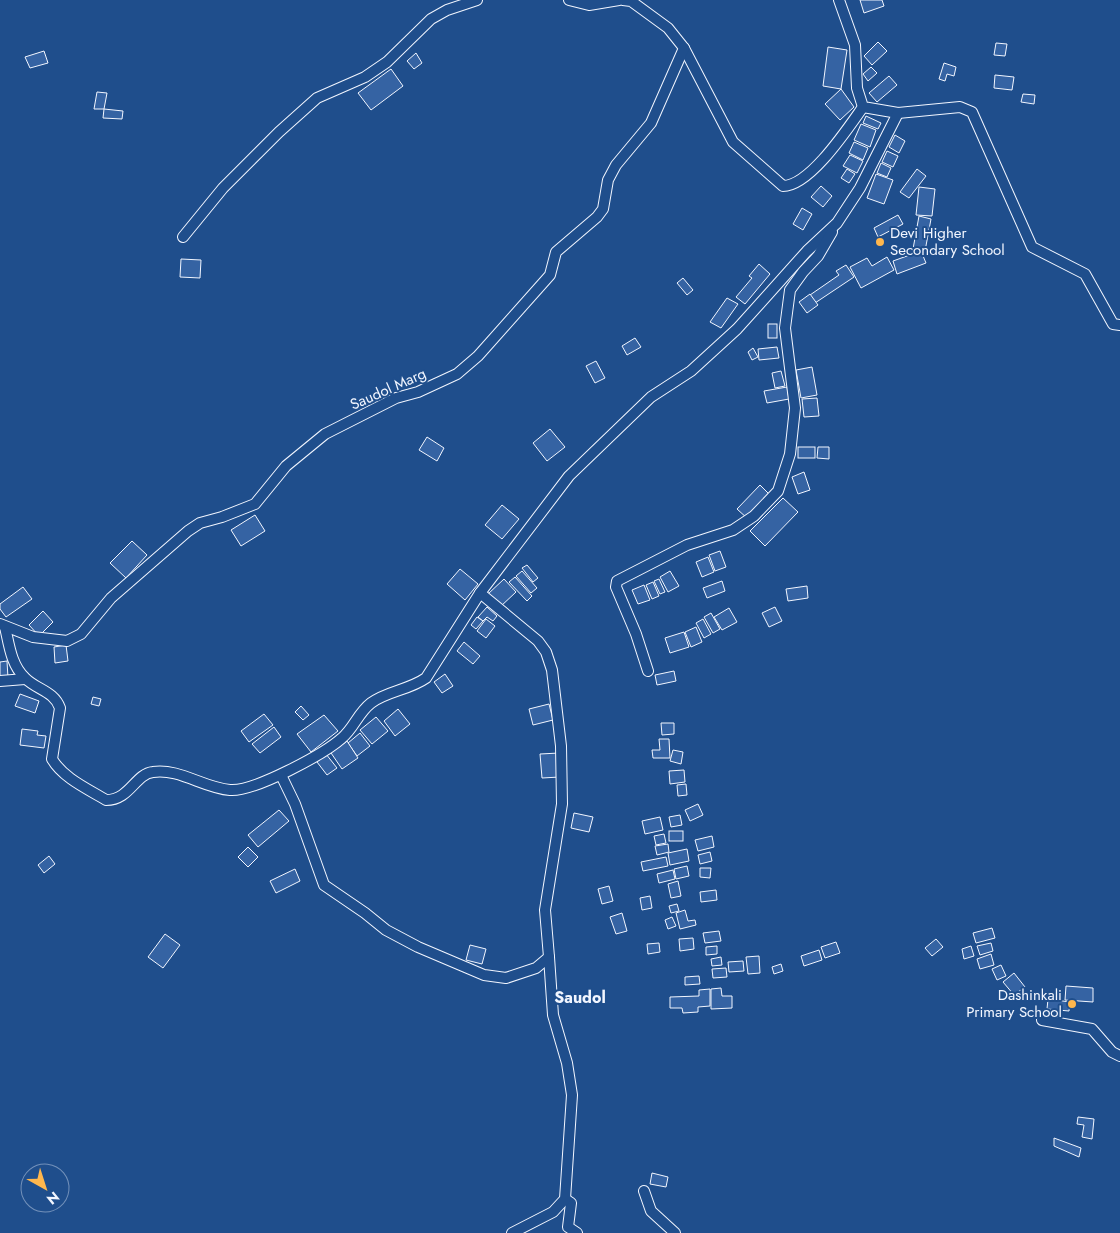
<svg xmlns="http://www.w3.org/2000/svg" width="1120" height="1233" viewBox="0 0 1120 1233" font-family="Jost,sans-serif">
<rect width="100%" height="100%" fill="#1f4e8c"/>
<g fill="#3563a3" stroke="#f2f6ff">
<polygon points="860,0 882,0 884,6 864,13"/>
<polygon points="878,42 887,51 872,65 864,56"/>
<polygon points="996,43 1007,44 1005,56 994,55"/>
<polygon points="828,47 847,50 841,89 823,86"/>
<polygon points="44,51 48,63 30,68 25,57"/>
<polygon points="416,53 422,63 414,69 407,61"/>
<polygon points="944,63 956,67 954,76 947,74 945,81 939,79"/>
<polygon points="871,67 877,73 868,81 863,74"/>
<polygon points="391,69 403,86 371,110 358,93"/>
<polygon points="995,75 1014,77 1012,90 994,88"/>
<polygon points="889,76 897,85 877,102 869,93"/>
<polygon points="841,89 854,107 840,120 825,104"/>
<polygon points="97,92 107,93 104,109 94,109"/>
<polygon points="1023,94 1035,95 1034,104 1021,102"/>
<polygon points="104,109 123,111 122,119 103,118"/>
<polygon points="866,116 881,123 878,129 863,123"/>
<polygon points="861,124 876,130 870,147 854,140"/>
<polygon points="895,135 905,141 899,153 889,147"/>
<polygon points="854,142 868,148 863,160 849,153"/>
<polygon points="887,151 898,156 893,167 882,162"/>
<polygon points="850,155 863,161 857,173 843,166"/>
<polygon points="881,163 891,168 887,177 877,173"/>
<polygon points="847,169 855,174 849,183 841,178"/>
<polygon points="917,169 926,176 909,198 900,192"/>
<polygon points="876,174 893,180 884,204 867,198"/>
<polygon points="821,186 832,196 823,207 811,197"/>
<polygon points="919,187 935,189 932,216 916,215"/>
<polygon points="802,208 812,214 803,230 793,224"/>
<polygon points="898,215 903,224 878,237 874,228"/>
<polygon points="919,216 931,219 925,251 913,249"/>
<polygon points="921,251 926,263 897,274 893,261"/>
<polygon points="887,257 894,270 861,288 850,267 867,258 872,266"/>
<polygon points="181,259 201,260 200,278 180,277"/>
<polygon points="759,264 770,274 745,304 736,297 752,278 749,276"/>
<polygon points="846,265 854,277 815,303 810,295 839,275 836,271"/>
<polygon points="683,278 693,290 687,295 677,283"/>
<polygon points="810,294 818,305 807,313 799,302"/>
<polygon points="727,298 738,304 721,328 710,322"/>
<rect x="768" y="324" width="9" height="14"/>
<polygon points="635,338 641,347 627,355 622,346"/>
<polygon points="777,347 779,358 759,360 758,349"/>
<polygon points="753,348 758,357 752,360 748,352"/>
<polygon points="596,361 605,378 595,383 586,366"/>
<polygon points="812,367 817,395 801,398 796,370"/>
<polygon points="781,371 785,386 775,388 772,373"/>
<polygon points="787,387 789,399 767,403 764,391"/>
<polygon points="817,398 819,416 804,417 802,399"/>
<polygon points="550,429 565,447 547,461 533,443"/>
<polygon points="427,437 444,448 437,461 419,450"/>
<rect x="798" y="447" width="17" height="11"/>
<polygon points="818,447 829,447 829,459 817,458"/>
<polygon points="804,472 810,490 798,494 792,477"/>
<polygon points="760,485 771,496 748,519 737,509"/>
<polygon points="783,498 798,512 765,546 750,531"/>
<polygon points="502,505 519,519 502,539 485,525"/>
<polygon points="255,515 265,531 241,546 231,530"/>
<polygon points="132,541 147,555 126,578 110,563"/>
<polygon points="720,551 726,567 715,571 709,555"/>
<polygon points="708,557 714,572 702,577 696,562"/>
<polygon points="527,565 538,578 533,582 522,568"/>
<polygon points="460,569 478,584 465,600 447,584"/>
<polygon points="522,571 537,588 531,593 516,576"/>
<polygon points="670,571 679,586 668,592 660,577"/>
<polygon points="515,577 532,596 527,601 509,582"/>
<polygon points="504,579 516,592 500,607 488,594"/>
<polygon points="659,579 665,592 660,594 654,581"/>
<polygon points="722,581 725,591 707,598 703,588"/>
<polygon points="653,582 659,596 652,599 646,585"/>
<polygon points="644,585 650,600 638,604 632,590"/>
<polygon points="807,586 808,598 788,601 786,589"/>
<polygon points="23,587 32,599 6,617 0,609 0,604"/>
<polygon points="487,607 497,616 493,621 487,617 483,621 478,617"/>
<polygon points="775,607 782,621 769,627 762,613"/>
<polygon points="729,608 737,622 722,630 714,617"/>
<polygon points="43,611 53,622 39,636 29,625"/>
<polygon points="711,613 720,629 713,633 704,617"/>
<polygon points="477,617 483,621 476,629 471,625"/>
<polygon points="486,619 495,626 486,638 477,631"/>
<polygon points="703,619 711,634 704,638 696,623"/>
<polygon points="696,627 702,642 691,647 685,632"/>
<polygon points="684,632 689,647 670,653 665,638"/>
<polygon points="464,642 480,656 473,664 457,651"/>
<polygon points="66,645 68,661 55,663 54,647"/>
<polygon points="7,661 8,678 0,678 0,662"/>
<polygon points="674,671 676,681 657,685 655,675"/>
<polygon points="445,674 453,686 442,693 434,682"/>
<polygon points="20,694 39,701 35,713 15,706"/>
<polygon points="93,697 101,699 99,706 91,704"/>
<polygon points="549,704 553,720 533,725 529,709"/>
<polygon points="301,706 309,715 303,720 295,712"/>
<polygon points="398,709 410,724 395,736 384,721"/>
<polygon points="264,714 273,725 249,742 241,731"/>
<polygon points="324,715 338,731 311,752 297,734"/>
<polygon points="376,717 388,731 372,744 360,730"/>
<polygon points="661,723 674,723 674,734 662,735"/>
<polygon points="274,727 281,737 260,753 252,744"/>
<polygon points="22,729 38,731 37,735 46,736 44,748 20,745"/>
<polygon points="360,733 370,746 357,756 348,743"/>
<polygon points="659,739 669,739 670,758 653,758 652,750 660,750"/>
<polygon points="347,741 358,758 342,769 329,750 337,744 339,747"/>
<polygon points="673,750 683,752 681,764 670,761"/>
<polygon points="559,753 560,777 542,778 540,754"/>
<polygon points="326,754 337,768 327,775 317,762"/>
<polygon points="684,770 685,782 670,784 669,771"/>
<polygon points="686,784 687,795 678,796 677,785"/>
<polygon points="698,804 703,815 690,821 685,810"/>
<polygon points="279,810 289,821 258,847 248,835"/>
<polygon points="574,813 593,817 589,832 571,828"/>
<polygon points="680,815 682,825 671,827 669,817"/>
<polygon points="660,817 663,830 645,834 642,821"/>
<rect x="669" y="831" width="14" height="10"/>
<polygon points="664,834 666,843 656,845 654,836"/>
<polygon points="712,836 714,847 698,851 695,840"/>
<polygon points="668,844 669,852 657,855 655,846"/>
<polygon points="248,847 258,857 248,867 238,857"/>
<polygon points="687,849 689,861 670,865 668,853"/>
<polygon points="710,852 712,861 700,864 698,855"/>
<polygon points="49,856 55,864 44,873 38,865"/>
<polygon points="666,857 668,866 643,871 641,862"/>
<polygon points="687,866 689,876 676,879 674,869"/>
<polygon points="700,868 711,868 710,878 700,877"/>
<polygon points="295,869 300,881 276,893 270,881"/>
<polygon points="673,870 675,879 659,883 657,874"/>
<polygon points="678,881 681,896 671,898 668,884"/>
<polygon points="609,886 613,901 602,904 598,889"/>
<polygon points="716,890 717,900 701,902 700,892"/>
<polygon points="650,896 652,908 642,910 640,898"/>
<polygon points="677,904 679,911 671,913 669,906"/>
<polygon points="685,910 688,921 695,920 696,925 680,929 676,913"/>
<polygon points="622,913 627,931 616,934 610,917"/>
<polygon points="672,917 676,926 668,929 665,920"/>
<polygon points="992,928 995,938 976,943 973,933"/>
<polygon points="719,931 721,941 705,943 703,933"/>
<polygon points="165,934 180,945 163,968 148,957"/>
<polygon points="693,938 694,949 680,951 679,939"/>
<polygon points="936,939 943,947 932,956 925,948"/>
<polygon points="836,942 840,953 825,958 821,947"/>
<polygon points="659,943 660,952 648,954 647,944"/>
<polygon points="991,943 993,951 980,955 977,946"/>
<polygon points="470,945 486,949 482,964 466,960"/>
<polygon points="717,946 717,954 706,955 706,947"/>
<polygon points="971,946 974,956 964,959 962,949"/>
<polygon points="819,950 822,960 804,966 801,956"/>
<polygon points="991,954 994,965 980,969 977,959"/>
<polygon points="759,956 760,973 748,974 746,957"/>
<polygon points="721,957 722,965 712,966 711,959"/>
<polygon points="743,961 744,971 729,972 728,962"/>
<polygon points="781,964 783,971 774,974 772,967"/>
<polygon points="1001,965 1006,976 997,980 992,969"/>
<polygon points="726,968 727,977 713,978 712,969"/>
<polygon points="1014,973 1025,987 1014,995 1003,982"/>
<polygon points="699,976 700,984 685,985 685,977"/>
<polygon points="1066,986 1093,988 1093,1002 1065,1000"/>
<polygon points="721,988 722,996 732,996 732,1008 711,1009 711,989"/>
<polygon points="710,989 710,1006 698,1007 698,1012 683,1013 682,1008 670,1008 670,997 699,996 699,990"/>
<polygon points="1048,999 1070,1002 1069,1011 1047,1009"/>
<polygon points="1078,1117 1094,1119 1092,1139 1082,1137 1084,1125 1077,1124"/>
<polygon points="1054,1138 1081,1148 1079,1157 1054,1146"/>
<polygon points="652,1173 668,1177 666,1187 650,1184"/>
</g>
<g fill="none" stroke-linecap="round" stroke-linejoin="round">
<g stroke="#f2f6ff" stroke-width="12">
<g id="minor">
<polyline points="569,0 589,5 619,0"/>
<path d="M623,0L631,1L668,28L684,48L733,142L783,186C810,186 848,128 863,107"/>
<polyline points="839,0 855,45 857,88 863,107 898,113 960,107 972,112 1032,247 1085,274 1113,324 1120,325"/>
<polyline points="183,237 223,188 279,132 317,98 365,77 387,62 431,19 447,10 477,0"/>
<polyline points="0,624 33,637 67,641 81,634 111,598 188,531 200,523 222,517 255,504 286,466 325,434 396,398 418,392 457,374 478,356 550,275 556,252 597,217 603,209 608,180 616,165 651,123 684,48"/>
<path d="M5,627C9,644 11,665 25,678C37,690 54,691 60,708L52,759C63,778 88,789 106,800C130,800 135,774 153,772C179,768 204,788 230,790C254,792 324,754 342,738C354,728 358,713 371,703C387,691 409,690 426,678L480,593L569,476L651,397L691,371L737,329L807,251L837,223L860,188L898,113"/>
<polyline points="648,671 636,634 616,587 617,581 687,545 733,530 754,516 778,491 790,454 795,408 785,328 790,290 803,272 818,256 832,232"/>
<polyline points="0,681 25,679"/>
<polyline points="281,775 295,804 324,885 365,913 386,930 418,947 484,975 506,978 536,968 549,957 545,910 562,804 561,746 552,670 546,652 538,641 480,593"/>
<polyline points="1042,1020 1092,1029 1112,1052 1120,1056"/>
<polyline points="644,1191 651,1211 675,1233"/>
<polyline points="565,1199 571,1203 568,1227 577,1233"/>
<polyline points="512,1233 553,1212 565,1199 572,1095 567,1063 553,1015 549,957"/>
</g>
</g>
<use href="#minor" stroke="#1f4e8c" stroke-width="10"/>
</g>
<g fill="#ffb74d" stroke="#1f4e8c" stroke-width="2">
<circle cx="880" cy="242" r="5"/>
<circle cx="1072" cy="1004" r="5"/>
</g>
<g text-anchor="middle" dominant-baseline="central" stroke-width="4" stroke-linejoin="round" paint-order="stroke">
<g font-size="15" fill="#f2f6ff" stroke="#1f4e8c" text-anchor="start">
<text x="890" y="233">Devi Higher<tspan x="890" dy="17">Secondary School</tspan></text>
<text x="1062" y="995" text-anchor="end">Dashinkali<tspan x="1062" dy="17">Primary School</tspan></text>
</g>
<g font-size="15" fill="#f2f6ff" stroke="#1f4e8c">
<text transform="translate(388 389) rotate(-24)">Saudol Marg</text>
</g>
<g font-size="16" font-weight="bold" fill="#f2f6ff" stroke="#1f4e8c">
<text x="580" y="997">Saudol</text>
</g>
</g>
<g transform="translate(45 1188) rotate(141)"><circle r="24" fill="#1f4e8c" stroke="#7391ba"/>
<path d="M0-4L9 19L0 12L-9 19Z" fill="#ffb74d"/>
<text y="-8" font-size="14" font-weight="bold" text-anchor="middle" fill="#f2f6ff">N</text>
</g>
</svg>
